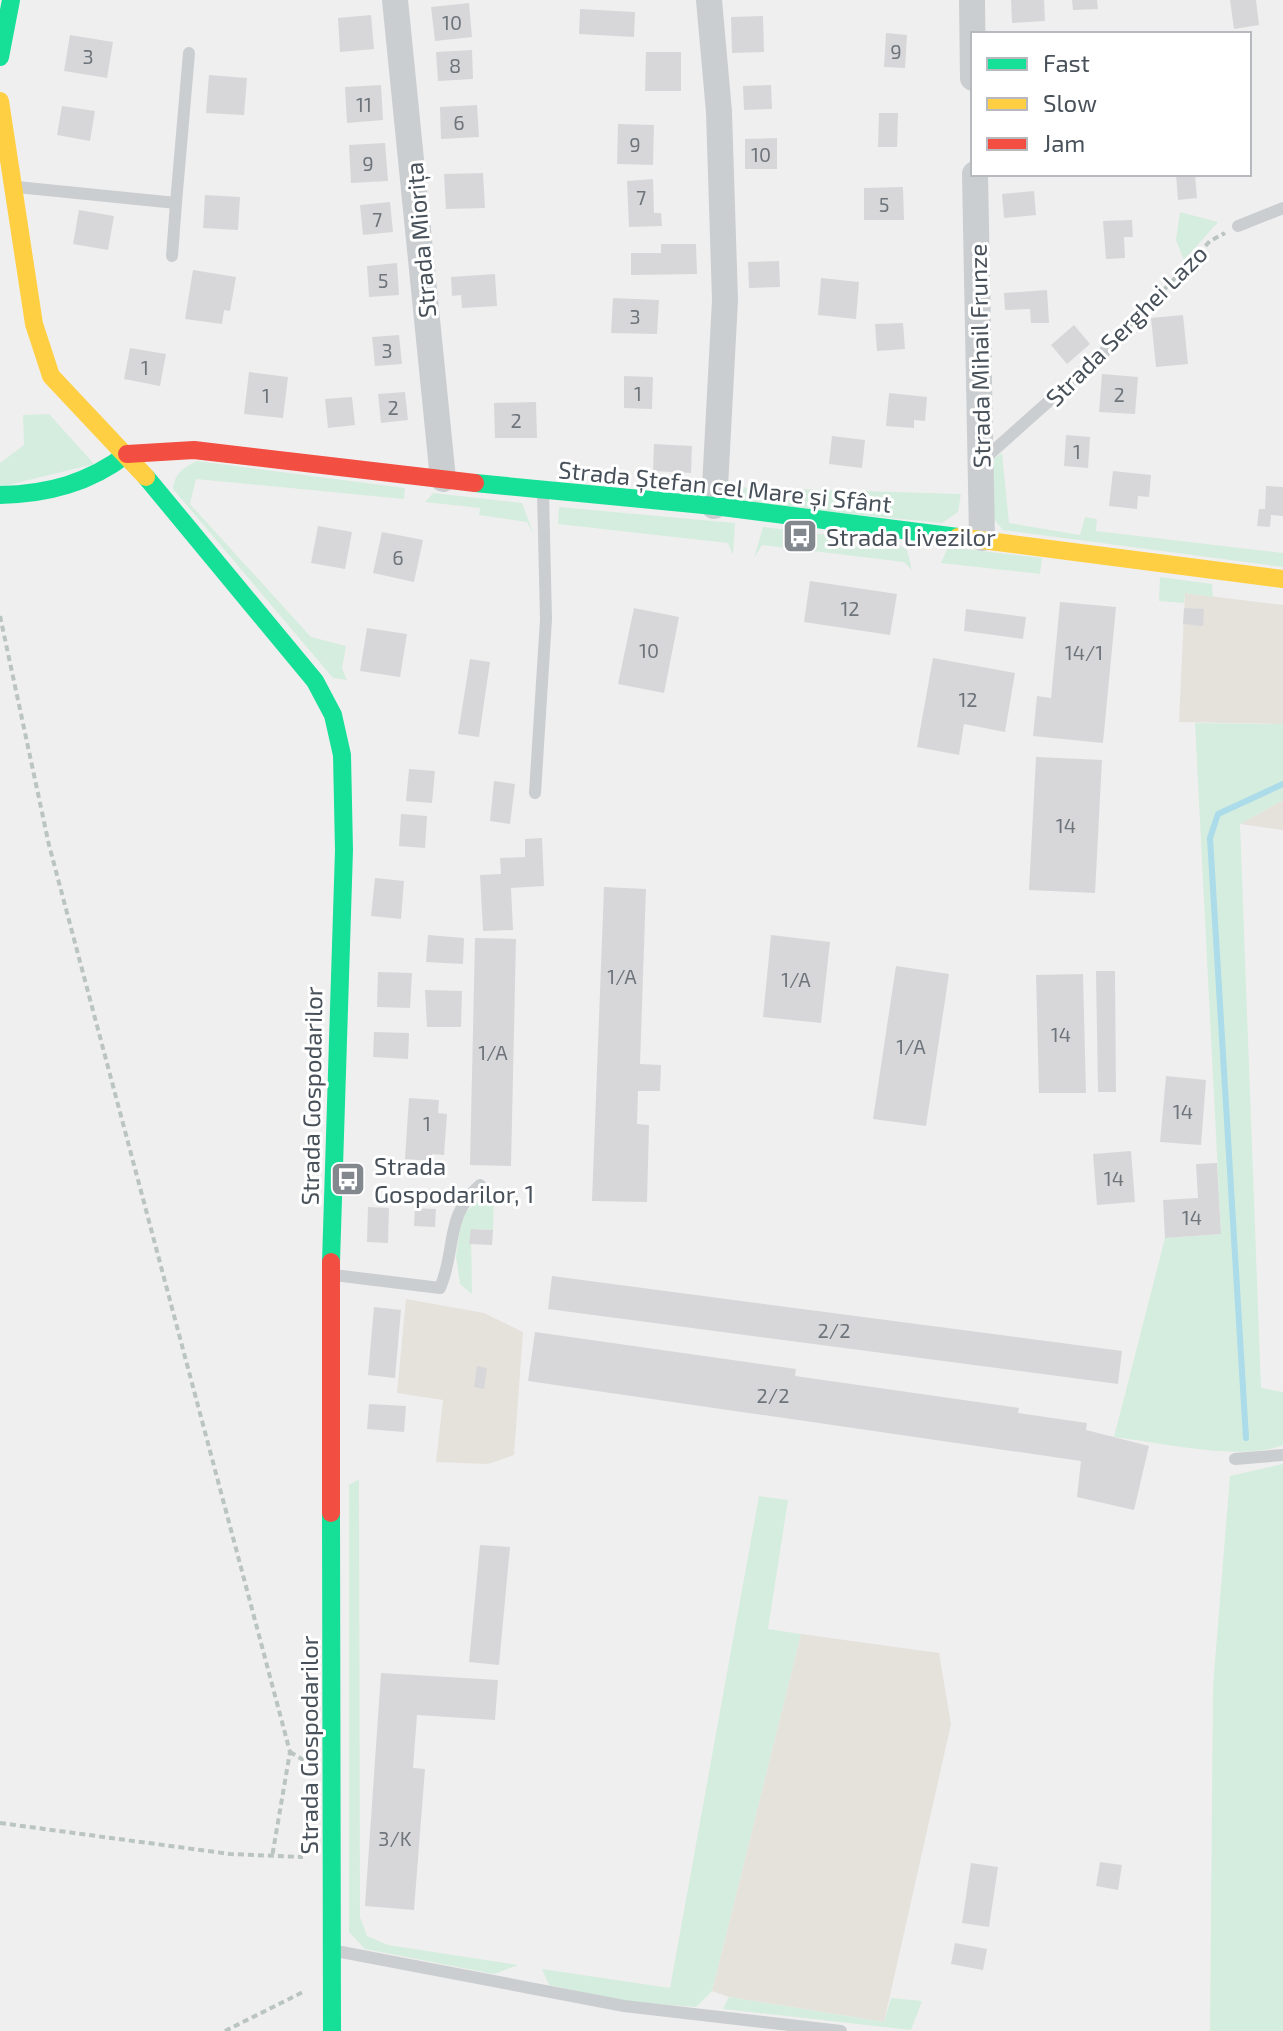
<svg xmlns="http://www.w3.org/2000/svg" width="1283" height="2031" viewBox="0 0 1283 2031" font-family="'Exo 2',sans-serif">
<rect width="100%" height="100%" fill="#f0efef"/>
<g fill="#e5e2dc">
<polygon points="1185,593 1283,605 1283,724 1179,722"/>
<polygon points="1283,800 1283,830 1240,824"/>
<polygon points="406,1299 484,1313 523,1332 514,1455 488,1464 436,1462 443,1400 397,1393"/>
<polygon points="801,1634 939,1653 951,1724 884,2022 729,1997 712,1991"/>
</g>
<g fill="#d5edde">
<polygon points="1180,212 1218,222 1184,260 1176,240"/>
<polygon points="49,414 94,464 0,487 0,463 24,445 23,415"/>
<polygon points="1002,453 1009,523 1080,535 1085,517 1097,519 1096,531 1283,553 1283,567 1003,530 992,517 993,459"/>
<path d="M197,461L405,488L404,499L196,479L190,504L311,637L346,646L342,668L347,680L333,678L173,489C175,473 183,468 197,461Z"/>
<polygon points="727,487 961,494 958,512 942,523 726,502"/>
<polygon points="433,493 522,503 534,535 527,522 479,515 480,508 425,502"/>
<polygon points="559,507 735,523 733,555 728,543 558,524"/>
<polygon points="763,527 896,543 907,550 912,570 904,562 762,545 754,558"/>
<polygon points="948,547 1042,558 1040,574 941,563"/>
<polygon points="1160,577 1212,584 1213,597 1185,593 1184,603 1159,601"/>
<path d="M1195,723L1283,724V800L1240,824L1261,1388L1283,1392V1445C1242,1462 1159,1442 1114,1437L1165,1238L1221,1234Z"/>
<polygon points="483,1197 494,1197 493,1230 471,1229 472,1294 460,1284 456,1256 462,1215"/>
<polygon points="1283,1464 1283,2031 1210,2031 1213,1686 1230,1476"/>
<polygon points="359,1479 360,1917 367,1936 388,1945 518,1965 494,1974 365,1949 349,1932 349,1485"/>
<polygon points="759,1496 788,1500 768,1629 801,1634 712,1991 696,2007 623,2001 549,1985 542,1969 670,1988"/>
<polygon points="729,1997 884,2022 891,1998 922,2001 911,2030 723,2009"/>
</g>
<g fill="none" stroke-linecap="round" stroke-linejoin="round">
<polyline stroke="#acdbe9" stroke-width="6" points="1246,1438 1210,838 1218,814 1283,784"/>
</g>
<g fill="#d7d7d9">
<polygon points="1011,0 1044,0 1045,21 1012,23"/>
<polygon points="1072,0 1097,0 1098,9 1073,10"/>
<polygon points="1230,0 1256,0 1259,25 1234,29"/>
<polygon points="469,3 472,37 435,41 431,7"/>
<polygon points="580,9 635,12 634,37 579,34"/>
<polygon points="371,15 374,49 340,52 338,18"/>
<polygon points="763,16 764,52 732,53 731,17"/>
<polygon points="886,33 907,35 905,68 884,67"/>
<polygon points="70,35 113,42 107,78 64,71"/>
<polygon points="472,50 473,79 438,81 436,52"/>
<polygon points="646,52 681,52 681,91 645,91"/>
<polygon points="209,75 247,78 244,115 206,113"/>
<polygon points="381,85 383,120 347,123 345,87"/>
<polygon points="771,85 772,109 744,110 743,86"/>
<polygon points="477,105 479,137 441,139 440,107"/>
<polygon points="62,106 95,111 90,141 57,135"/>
<polygon points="879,113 898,113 897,147 878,147"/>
<polygon points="618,124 654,125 653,165 617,164"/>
<polygon points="777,138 777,169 745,169 745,139"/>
<polygon points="385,143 388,181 351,183 349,145"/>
<polygon points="483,173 485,208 446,209 444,174"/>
<polygon points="1176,174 1195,174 1197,198 1178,200"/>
<polygon points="653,179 654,213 661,213 662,226 629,227 627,181"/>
<polygon points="903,187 904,220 864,220 864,188"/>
<polygon points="1034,191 1036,215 1004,218 1002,194"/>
<polygon points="205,195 240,197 238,230 203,228"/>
<polygon points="390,202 393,232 363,235 360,205"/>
<polygon points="79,210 114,216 108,250 73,244"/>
<polygon points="1132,220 1133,237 1124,237 1125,258 1106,259 1103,221"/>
<polygon points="661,244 696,244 697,274 631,275 631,253 661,253"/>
<polygon points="779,261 780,287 749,288 748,262"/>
<polygon points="397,263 399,295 369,297 367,266"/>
<polygon points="193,270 236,277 230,311 224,310 222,324 185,319"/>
<polygon points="495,274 497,306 462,308 461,295 452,296 451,277"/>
<polygon points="821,278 859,282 856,319 818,315"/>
<polygon points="1047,290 1049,323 1031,323 1030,309 1005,310 1004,293"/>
<polygon points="613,298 659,300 657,334 611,333"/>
<polygon points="1183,315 1188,364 1156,367 1151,318"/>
<polygon points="903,323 905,349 877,351 875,324"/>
<polygon points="1074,325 1090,344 1067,364 1051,345"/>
<polygon points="399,335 402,364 375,366 372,337"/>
<polygon points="130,348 166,354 160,386 124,379"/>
<polygon points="249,372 288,377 283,418 244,414"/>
<polygon points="1102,374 1138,377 1135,414 1099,412"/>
<polygon points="624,376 653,377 652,409 624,408"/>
<polygon points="405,392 408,420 381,423 378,394"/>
<polygon points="889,393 927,397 925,421 914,420 914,428 886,426"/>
<polygon points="352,397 355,425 328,428 325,399"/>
<polygon points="536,402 537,438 495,438 494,403"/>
<polygon points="1066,435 1090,437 1088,468 1064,466"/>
<polygon points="832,436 865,440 862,468 829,464"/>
<polygon points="654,444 692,446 691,473 653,471"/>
<polygon points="1113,471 1151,475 1149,497 1138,496 1137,509 1109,506"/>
<polygon points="1266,486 1283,487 1283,516 1271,515 1270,527 1257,526 1259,509 1265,509"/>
<polygon points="318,526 352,532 345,569 311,563"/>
<polygon points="382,532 423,540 414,582 373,573"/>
<polygon points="810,581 897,594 890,635 804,622"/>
<polygon points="1060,602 1116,607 1103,743 1033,736 1037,696 1051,698"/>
<polygon points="634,608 679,617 664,693 618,684"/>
<polygon points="1184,608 1204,609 1203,626 1183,624"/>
<polygon points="966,609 1026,617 1023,639 964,631"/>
<polygon points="367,628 407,634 400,677 360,671"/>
<polygon points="933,658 1015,673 1005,732 964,724 959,755 917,747"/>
<polygon points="470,659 490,662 479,737 458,734"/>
<polygon points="1036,757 1102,760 1095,893 1029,890"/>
<polygon points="409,769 435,771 432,803 406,801"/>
<polygon points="494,781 515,784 510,824 490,821"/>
<polygon points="401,814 427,816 425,848 399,846"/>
<polygon points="542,838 544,886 511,888 513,930 483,931 480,875 501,874 500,858 525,857 525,839"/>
<polygon points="375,878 404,881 401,919 371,916"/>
<polygon points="604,887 646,889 640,1064 661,1065 660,1091 638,1091 637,1124 649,1125 647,1202 592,1201"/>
<polygon points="428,935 464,938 463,964 426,962"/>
<polygon points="771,935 830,942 821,1023 763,1017"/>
<polygon points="475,938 516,939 511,1166 470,1165"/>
<polygon points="896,966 949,974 926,1126 873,1119"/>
<polygon points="1096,971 1115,971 1116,1092 1098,1092"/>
<polygon points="378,972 412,973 410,1008 377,1007"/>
<polygon points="1083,974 1086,1093 1039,1093 1036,975"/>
<polygon points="425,990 462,991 461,1027 427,1027"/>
<polygon points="374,1032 409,1033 408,1059 373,1057"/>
<polygon points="1166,1076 1206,1080 1201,1145 1160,1142"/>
<polygon points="409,1098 439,1100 438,1113 447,1114 444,1155 432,1154 432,1161 405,1159"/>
<polygon points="1131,1151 1135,1202 1097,1205 1093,1154"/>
<polygon points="1217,1163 1221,1234 1165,1238 1163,1200 1198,1198 1196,1164"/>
<polygon points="368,1207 389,1208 388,1243 367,1242"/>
<polygon points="415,1208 436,1209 435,1227 414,1226"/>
<polygon points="471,1229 493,1230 492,1245 469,1244"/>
<polygon points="552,1276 1122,1351 1118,1384 548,1309"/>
<polygon points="374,1307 401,1310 395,1378 368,1375"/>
<polygon points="535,1332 796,1369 795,1376 1019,1408 1018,1413 1087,1423 1086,1430 1149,1446 1134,1510 1077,1497 1081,1461 528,1381"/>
<polygon points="477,1366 487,1368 484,1389 474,1387"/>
<polygon points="369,1404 406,1406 404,1432 367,1429"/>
<polygon points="480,1545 510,1547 499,1665 469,1662"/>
<polygon points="381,1673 498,1680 495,1720 417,1715 413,1768 425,1769 414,1910 365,1906"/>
<polygon points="1100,1862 1122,1865 1118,1890 1096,1886"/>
<polygon points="971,1863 998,1867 989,1927 962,1923"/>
<polygon points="955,1943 987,1949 983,1970 951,1964"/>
</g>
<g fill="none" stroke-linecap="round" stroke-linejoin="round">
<g stroke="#bac4c0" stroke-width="4" stroke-dasharray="6 4" stroke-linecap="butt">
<polyline points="1123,333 1210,241 1225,233"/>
<polyline points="0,616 49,845 290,1752 272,1857"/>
<polyline points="290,1752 305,1761"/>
<polyline points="0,1823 230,1854 303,1857"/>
<polyline points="225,2031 305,1991"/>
</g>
<g stroke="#cbced0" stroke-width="12">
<polyline points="17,187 176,203 189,53"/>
<polyline points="1238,226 1283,208"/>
<polyline points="172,256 176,203"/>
<polyline points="983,460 1112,345"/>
<polyline points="535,793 546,619 543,493"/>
<path d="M334,1275L440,1288C457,1248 444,1217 480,1185"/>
<polyline points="1235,1459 1283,1455"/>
<polyline points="336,1951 624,2006 841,2031"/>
</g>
<g stroke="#cbced0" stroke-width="26">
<polyline points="395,0 443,479"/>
<polyline points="709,0 719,112 725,300 714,506"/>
<polyline points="972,0 973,78"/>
<polyline points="975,174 982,538"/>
</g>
<g stroke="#16e098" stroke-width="18">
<polyline points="0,57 11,0"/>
<polyline points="146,477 315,681 333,715 342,755 344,850 331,1262"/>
<polyline points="475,483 714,506 958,537"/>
<path d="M0,495C48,494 89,483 127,454"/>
<polyline points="331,1513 332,2031"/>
</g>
<g stroke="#ffcf43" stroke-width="18">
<polyline points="0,101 34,324 51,376 146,477"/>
<polyline points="958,537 1283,579"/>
</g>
<g stroke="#f24e42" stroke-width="18">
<polyline points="127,454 194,450 475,483"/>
<polyline points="331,1513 331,1262"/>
</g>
</g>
<defs>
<g id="bus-square" transform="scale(1.8)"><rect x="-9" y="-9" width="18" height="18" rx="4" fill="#83888e" stroke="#fff"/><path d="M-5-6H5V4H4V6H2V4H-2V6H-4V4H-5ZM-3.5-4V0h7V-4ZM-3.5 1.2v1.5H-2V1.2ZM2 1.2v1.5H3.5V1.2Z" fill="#fff"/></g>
</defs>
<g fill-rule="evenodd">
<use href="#bus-square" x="800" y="536"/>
<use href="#bus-square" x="348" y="1179"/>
</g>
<g text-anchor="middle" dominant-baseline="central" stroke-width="6" stroke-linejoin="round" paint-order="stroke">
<g font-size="20" fill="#6d747b">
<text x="452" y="22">10</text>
<text x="896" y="51">9</text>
<text x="88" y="56">3</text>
<text x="455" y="65">8</text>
<text x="364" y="104">11</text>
<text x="459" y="122">6</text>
<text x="635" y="144">9</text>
<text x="761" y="154">10</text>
<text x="368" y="163">9</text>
<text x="641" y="197">7</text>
<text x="884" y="204">5</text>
<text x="377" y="219">7</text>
<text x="383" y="280">5</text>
<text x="635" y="316">3</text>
<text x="387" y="350">3</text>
<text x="145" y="367">1</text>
<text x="638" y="393">1</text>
<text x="1119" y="394">2</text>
<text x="266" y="395">1</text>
<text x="393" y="407">2</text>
<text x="516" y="420">2</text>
<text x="1077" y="451">1</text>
<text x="398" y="557">6</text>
<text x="850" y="608">12</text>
<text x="649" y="650">10</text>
<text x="1084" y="652">14/1</text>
<text x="968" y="699">12</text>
<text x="1066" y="825">14</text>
<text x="622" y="976">1/A</text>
<text x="796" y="979">1/A</text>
<text x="1061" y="1034">14</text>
<text x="911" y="1046">1/A</text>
<text x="493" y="1052">1/A</text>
<text x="1183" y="1111">14</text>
<text x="427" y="1123">1</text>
<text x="1114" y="1178">14</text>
<text x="1192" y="1217">14</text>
<text x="834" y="1330">2/2</text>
<text x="773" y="1395">2/2</text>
<text x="395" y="1838">3/K</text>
</g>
<g font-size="24" fill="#48515a" stroke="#fff">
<text transform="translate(420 240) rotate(-95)">Strada Miorița</text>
<text transform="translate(1126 325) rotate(-45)">Strada Serghei Lazo</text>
<text transform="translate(979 356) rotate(-91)">Strada Mihail Frunze</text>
<text transform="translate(725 486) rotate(6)">Strada Ștefan cel Mare și Sfânt</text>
<text transform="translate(311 1096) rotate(-89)">Strada Gospodarilor</text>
<text transform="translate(308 1745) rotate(-90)">Strada Gospodarilor</text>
</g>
<g font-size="24" fill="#48515a" stroke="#fff" text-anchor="start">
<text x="826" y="536">Strada Livezilor</text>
<text x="374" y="1165">Strada<tspan x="374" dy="28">Gospodarilor, 1</tspan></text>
</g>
</g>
<rect x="971" y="32" width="280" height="144" fill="#ffffff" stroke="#b6b9bd" stroke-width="2"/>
<rect x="987" y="58" width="40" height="12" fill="#16e098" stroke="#b6b9bd" stroke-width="2"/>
<text x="1043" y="72" font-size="24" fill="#48515a">Fast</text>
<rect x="987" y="98" width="40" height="12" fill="#ffcf43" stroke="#b6b9bd" stroke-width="2"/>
<text x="1043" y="112" font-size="24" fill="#48515a">Slow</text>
<rect x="987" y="138" width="40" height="12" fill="#f24e42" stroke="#b6b9bd" stroke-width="2"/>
<text x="1043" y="152" font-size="24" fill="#48515a">Jam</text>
</svg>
